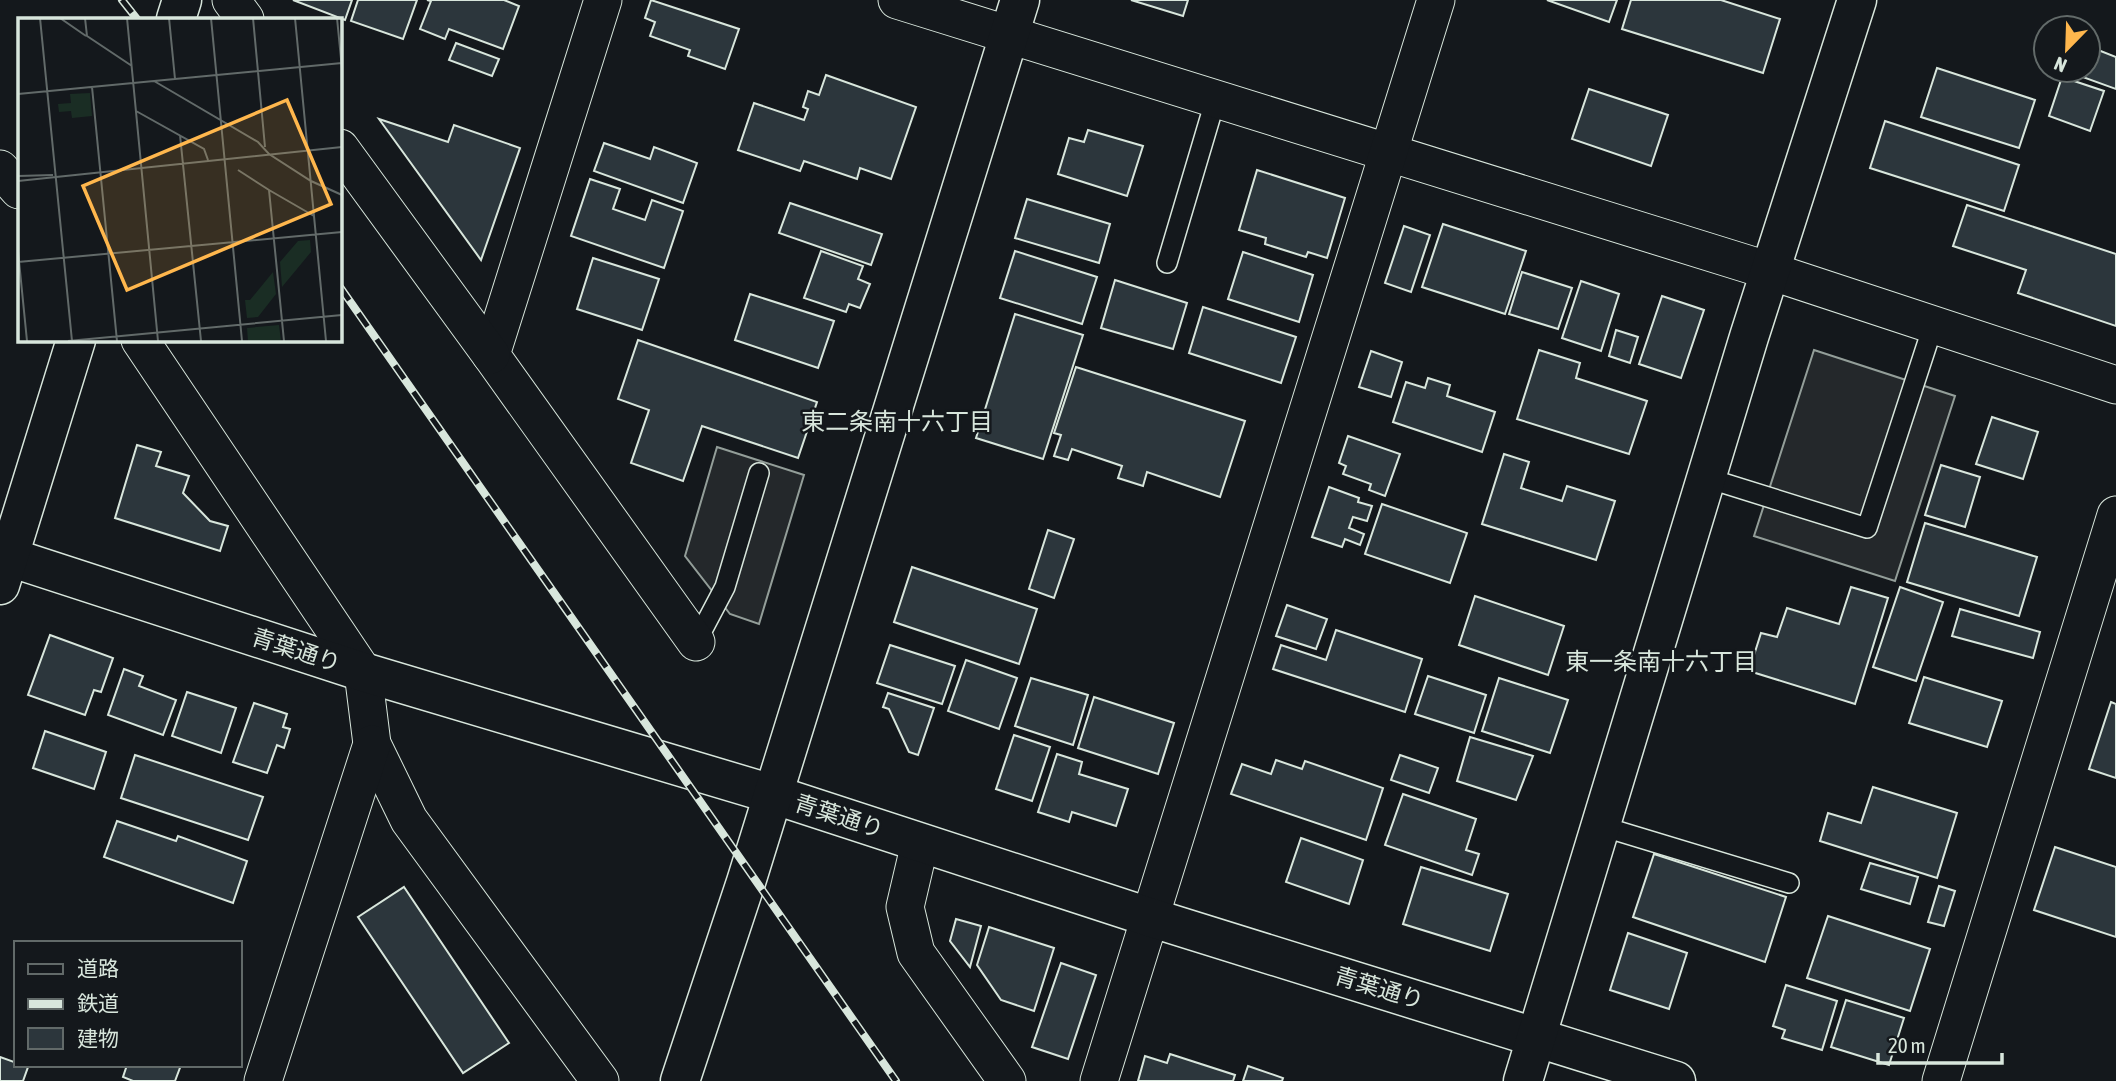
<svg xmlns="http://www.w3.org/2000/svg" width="2116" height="1081" viewBox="0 0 2116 1081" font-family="'Asap Condensed','Noto Sans JP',sans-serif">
<rect width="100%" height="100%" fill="#14181c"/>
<g fill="#24282b" stroke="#939e99" stroke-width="2">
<polygon points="1814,350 1955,396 1895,581 1754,536"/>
<polygon points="717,447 804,475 759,624 730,614 685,556"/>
</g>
<g fill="#2c363c" stroke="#d8e6dc" stroke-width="2">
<polygon points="293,0 352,0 345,20"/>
<polygon points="358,0 417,0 403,39 351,21"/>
<polygon points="427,0 504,0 519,6 503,49 449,29 445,39 420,29 431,1"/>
<polygon points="651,0 739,29 725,69 688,56 690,50 650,36 655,22 645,18"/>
<polygon points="1131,0 1188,0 1183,16"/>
<polygon points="1547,0 1617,0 1609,22"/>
<polygon points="1631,0 1721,0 1780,19 1763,73 1622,29"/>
<polygon points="456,43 499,59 492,76 449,60"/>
<polygon points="2088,46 2116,57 2116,89 2077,75 2079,70 2088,70"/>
<polygon points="1937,68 2035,100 2019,148 1921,117"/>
<polygon points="826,75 916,107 891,179 860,168 857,179 804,161 800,171 738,150 754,103 804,120 808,109 803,107 808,91 819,95"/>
<polygon points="2062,77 2104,91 2090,131 2049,116"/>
<polygon points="1589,89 1668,115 1651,166 1572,139"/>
<polygon points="379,119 448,142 454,125 520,148 481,260"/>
<polygon points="1885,121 2019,165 2004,211 1870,168"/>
<polygon points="1088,130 1143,146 1127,196 1058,174 1069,138 1084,142"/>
<polygon points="604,143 650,159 654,147 697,163 683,203 594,171"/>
<polygon points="1257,170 1345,198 1327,258 1308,252 1306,257 1265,244 1266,238 1239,230"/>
<polygon points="590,179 620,189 613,209 645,220 652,200 683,211 664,268 571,236"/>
<polygon points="1027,199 1110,224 1099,263 1015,238"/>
<polygon points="790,203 882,234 871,265 779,233"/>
<polygon points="1967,205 2116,254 2116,326 2018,293 2026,270 1953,246"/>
<polygon points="1443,224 1526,251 1505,314 1422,287"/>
<polygon points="1404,226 1430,235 1411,292 1385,283"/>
<polygon points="821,251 863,266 858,279 870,284 860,308 849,304 846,312 804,298"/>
<polygon points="1015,251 1097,277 1082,324 1000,298"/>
<polygon points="1243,252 1313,275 1299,322 1228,299"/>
<polygon points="593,258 659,279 642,330 577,309"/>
<polygon points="1522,272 1572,288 1558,329 1509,314"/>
<polygon points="1115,280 1187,303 1173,349 1101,328"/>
<polygon points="1581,281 1619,294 1601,351 1562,338"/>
<polygon points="750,294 834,321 818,368 735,340"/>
<polygon points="1662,296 1704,310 1681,378 1639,364"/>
<polygon points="1203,307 1296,337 1281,383 1189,353"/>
<polygon points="1015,314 1083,335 1043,459 976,438"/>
<polygon points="1616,330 1638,337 1630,363 1609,356"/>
<polygon points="638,340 817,402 798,458 702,426 683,481 631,463 649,410 618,399"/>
<polygon points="1539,350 1580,363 1576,378 1647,401 1629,454 1517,419"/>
<polygon points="1371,351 1402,362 1391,397 1359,387"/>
<polygon points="1076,367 1245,421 1220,497 1147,472 1143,486 1118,478 1122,466 1072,449 1068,460 1054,456 1061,435 1054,433"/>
<polygon points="1428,378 1450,385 1447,396 1495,412 1482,452 1393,422 1406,382 1425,388"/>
<polygon points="1992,417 2038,432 2023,479 1976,464"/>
<polygon points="1348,436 1400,454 1385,496 1369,490 1371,484 1343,474 1346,466 1339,463"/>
<polygon points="137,445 161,452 156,466 189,476 183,493 210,521 228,526 220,551 115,518"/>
<polygon points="1504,454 1529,462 1521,488 1562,501 1567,486 1615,501 1596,560 1482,524"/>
<polygon points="1941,465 1980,477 1965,527 1925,515"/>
<polygon points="1329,487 1359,498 1358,502 1372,506 1367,521 1353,517 1349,528 1364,534 1360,545 1345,539 1342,547 1312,537"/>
<polygon points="1382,504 1467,533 1450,583 1365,554"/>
<polygon points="1925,523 2037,557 2019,616 1907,582"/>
<polygon points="1048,530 1074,539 1054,598 1029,589"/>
<polygon points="912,567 1037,609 1019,664 894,622"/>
<polygon points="1851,587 1888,598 1855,704 1749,671 1761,633 1777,637 1787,608 1839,624"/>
<polygon points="1900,587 1943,602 1916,681 1873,667"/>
<polygon points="1475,596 1564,626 1548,675 1459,645"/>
<polygon points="1287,605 1327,619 1316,649 1276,636"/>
<polygon points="1960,609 2040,632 2033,658 1952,636"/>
<polygon points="1336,630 1422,659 1405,712 1273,669 1281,645 1326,660"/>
<polygon points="50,635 113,658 101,692 94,690 85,715 28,695"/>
<polygon points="890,645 955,666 942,704 877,683"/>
<polygon points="966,660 1017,678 999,729 948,711"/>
<polygon points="124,669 143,676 139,686 176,700 163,735 108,715"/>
<polygon points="1428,676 1486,695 1474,733 1415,714"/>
<polygon points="1924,677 2002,701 1987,747 1909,723"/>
<polygon points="1031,678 1088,695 1073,745 1015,726"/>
<polygon points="1499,678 1568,700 1550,753 1482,731"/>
<polygon points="187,692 236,708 221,753 172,736"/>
<polygon points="888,693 934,708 918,755 909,752 889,709 883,707"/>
<polygon points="1094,697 1174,723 1158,774 1078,748"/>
<polygon points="2111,702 2116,704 2116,778 2089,769"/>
<polygon points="254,703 287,714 283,727 290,729 284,748 277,745 267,773 233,762"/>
<polygon points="45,731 106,752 94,789 33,768"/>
<polygon points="1014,735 1050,747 1032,801 996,789"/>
<polygon points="1470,737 1533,756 1516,800 1457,781"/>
<polygon points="1057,754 1082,762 1079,774 1128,789 1116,826 1072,812 1069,822 1038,812"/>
<polygon points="135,755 263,797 248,840 121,798"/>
<polygon points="1400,755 1438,768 1429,793 1391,780"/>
<polygon points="1276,760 1302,769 1305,761 1383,788 1366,840 1231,794 1242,764 1271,774"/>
<polygon points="1873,787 1957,813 1937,878 1820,841 1828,813 1861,823"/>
<polygon points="1403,794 1476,819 1466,850 1479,854 1472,875 1385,845"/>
<polygon points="117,821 176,841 178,836 247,861 233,903 104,857"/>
<polygon points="1301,838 1363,860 1349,904 1286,882"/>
<polygon points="2055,847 2116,867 2116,937 2034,910"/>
<polygon points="1654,854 1786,897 1765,962 1633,917"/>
<polygon points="1870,863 1918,877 1910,904 1861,889"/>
<polygon points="1421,867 1508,894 1490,951 1403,924"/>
<polygon points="1939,886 1955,891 1944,926 1928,922"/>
<polygon points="404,887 509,1043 463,1073 358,917"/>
<polygon points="1828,916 1930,949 1910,1011 1807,978"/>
<polygon points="956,919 981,926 970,967 950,941"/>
<polygon points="989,927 1054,948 1034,1011 1001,1000 977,965"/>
<polygon points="1628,933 1687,953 1669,1009 1610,990"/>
<polygon points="1061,963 1096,975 1068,1059 1032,1047"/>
<polygon points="1786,985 1837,1001 1822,1050 1782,1038 1785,1030 1773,1026"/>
<polygon points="1846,1000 1904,1018 1889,1065 1831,1047"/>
<polygon points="1170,1054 1235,1075 1233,1081 1138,1081 1145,1056 1167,1063"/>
<polygon points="0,1057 28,1067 23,1081 0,1081"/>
<polygon points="127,1065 181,1065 175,1081 133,1081 123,1077"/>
<polygon points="1248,1066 1283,1078 1282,1081 1243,1081"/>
</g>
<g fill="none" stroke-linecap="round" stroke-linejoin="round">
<g stroke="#d8e6dc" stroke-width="22">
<g id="lane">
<polyline points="1167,263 1216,98"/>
<polyline points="1707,478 1867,528 1933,326"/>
<polyline points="696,642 725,587 759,473"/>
<polyline points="1601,826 1789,883"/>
</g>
</g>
<g stroke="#d8e6dc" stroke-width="39">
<g id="street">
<polyline points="231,0 245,19"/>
<polyline points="603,0 491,355 696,642"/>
<polyline points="897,0 1770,271 2116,385"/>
<polyline points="340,148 491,355"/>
<polyline points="0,169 19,190"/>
<polyline points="140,340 363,672 372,744 409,820 600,1081"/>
<polyline points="920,843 905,907 916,953 1007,1081"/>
<polyline points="263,1081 372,744"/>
<polyline points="1099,1081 1436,0"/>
<polyline points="1941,1081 2116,515"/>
</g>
</g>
<g stroke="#d8e6dc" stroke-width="41">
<g id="secondary">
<polyline points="176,19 182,0"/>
<polyline points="0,554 363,672 772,794 1149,917 1676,1081"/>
<polyline points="0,585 76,340"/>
<polyline points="680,1081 746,882 1020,0"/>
<polyline points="1523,1081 1749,337 1857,0"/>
</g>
</g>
<use href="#lane" stroke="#14181c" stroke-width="19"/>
<use href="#street" stroke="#14181c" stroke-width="37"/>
<use href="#secondary" stroke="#14181c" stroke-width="38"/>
<g stroke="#d8e6dc" stroke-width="8">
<g id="rail">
<polyline points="122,0 137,19"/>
<polyline points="340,287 896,1081"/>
</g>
</g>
<use href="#rail" stroke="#14181c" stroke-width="5" stroke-dasharray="16" stroke-linecap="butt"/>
</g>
<g text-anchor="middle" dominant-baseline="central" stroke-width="5" stroke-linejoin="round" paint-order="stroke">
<g font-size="23" fill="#d8e6dc" stroke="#14181c">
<text transform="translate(296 650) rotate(18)">青葉通り</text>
<text transform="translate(839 816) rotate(18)">青葉通り</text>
<text transform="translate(1379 988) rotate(17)">青葉通り</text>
</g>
<g font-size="24" fill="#d8e6dc" stroke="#14181c">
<text x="897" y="421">東二条南十六丁目</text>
<text x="1661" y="661">東一条南十六丁目</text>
</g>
</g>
<g transform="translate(18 18)">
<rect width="324" height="324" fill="#14181c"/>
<path d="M72,75L74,98L54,100L53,93L41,94L40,86L53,85L52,76ZM292,222L293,234L264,269L262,244L280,223ZM255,254L258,276L240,299L229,300L227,282H232ZM261,307L263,323H230L229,310Z" fill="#1a2d24"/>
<path fill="none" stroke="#626a69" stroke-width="2" d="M22,0L54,323M42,0L68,18M67,0L69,18L114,48M109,0L140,323M151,0L157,61M193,0L224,323M235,0L247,129M277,0L308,323M319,0L324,51M136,63L240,124L251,136L293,163L324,177M74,69L99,323M0,76L324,45M118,93L186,131L190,142M162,117L183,323M220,152L251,172L266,323M0,158L35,157M0,163L324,129M251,172L296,198M0,233L9,323M0,244L324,214M50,323L324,297"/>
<path fill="#ffb74d" fill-opacity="0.15" stroke="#ffb74d" stroke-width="3.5" d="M269,82L313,186L109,272L65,168Z"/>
<rect width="324" height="324" fill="none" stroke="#d8e6dc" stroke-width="3.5"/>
</g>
<rect x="14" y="941" width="228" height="126" fill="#14181c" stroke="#626a69" stroke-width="2"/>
<rect x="28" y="964" width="35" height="10" fill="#14181c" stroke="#626a69" stroke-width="2"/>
<text x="77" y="976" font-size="21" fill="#d8e6dc">道路</text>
<rect x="28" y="999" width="35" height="10" fill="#d8e6dc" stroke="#626a69" stroke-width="2"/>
<text x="77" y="1011" font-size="21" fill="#d8e6dc">鉄道</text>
<rect x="28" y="1028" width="35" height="21" fill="#2c363c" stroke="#626a69" stroke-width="2"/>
<text x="77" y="1046" font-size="21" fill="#d8e6dc">建物</text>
<g transform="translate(2067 49) rotate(203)"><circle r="33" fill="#14181c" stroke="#626a69" stroke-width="2"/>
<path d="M0-5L12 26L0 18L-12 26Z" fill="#ffb74d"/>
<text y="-10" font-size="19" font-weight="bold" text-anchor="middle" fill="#d8e6dc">N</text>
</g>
<path d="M1878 1053v10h124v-10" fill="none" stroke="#d8e6dc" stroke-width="3.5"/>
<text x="1888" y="1053" font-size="21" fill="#d8e6dc" stroke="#14181c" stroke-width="5" paint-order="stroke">20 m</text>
</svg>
